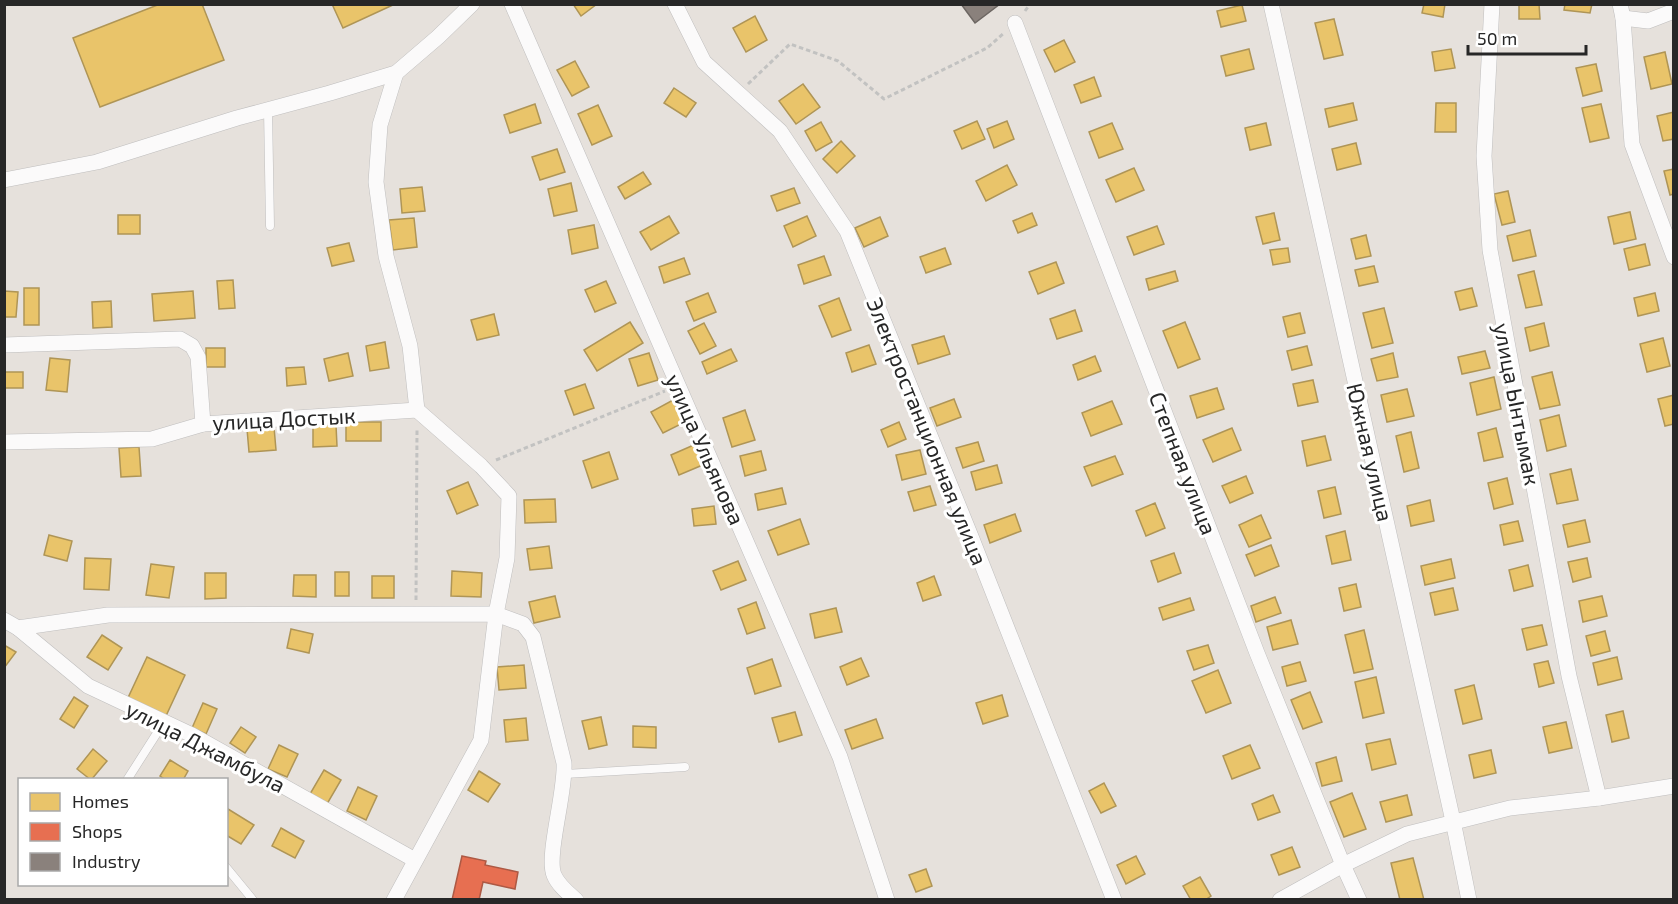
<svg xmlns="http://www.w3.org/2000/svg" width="1678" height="904" viewBox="0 0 1678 904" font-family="'Exo 2',sans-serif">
<rect width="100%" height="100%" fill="#e6e1dc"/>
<g fill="#e9c46a" stroke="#af9556" stroke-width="1.5">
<polygon points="160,4 202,4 224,60 100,107 73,38"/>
<polygon points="332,4 395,4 343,28"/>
<polygon points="573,4 597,4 581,16"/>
<polygon points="1424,4 1445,4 1443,17 1422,13"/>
<polygon points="1519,4 1539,4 1540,19 1519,19"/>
<polygon points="1565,4 1592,4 1590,13 1564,10"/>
<polygon points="1242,5 1246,21 1221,27 1217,11"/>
<polygon points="755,16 767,40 746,52 733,28"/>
<polygon points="1334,19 1343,55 1324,59 1315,23"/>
<polygon points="1064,40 1075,62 1055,72 1044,50"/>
<polygon points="1249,49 1254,69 1226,76 1221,56"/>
<polygon points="1451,49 1455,68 1435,71 1432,52"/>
<polygon points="1665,52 1672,84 1651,89 1644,57"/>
<polygon points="575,61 589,87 572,96 557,70"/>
<polygon points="1596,64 1602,91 1583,96 1576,68"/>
<polygon points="1094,77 1101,96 1081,103 1074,85"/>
<polygon points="803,84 820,107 796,124 779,101"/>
<polygon points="674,88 696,103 686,117 664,103"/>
<polygon points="1353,103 1357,120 1329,127 1325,109"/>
<polygon points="1436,103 1456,103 1456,132 1435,132"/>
<polygon points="535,104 541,123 510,133 504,115"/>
<polygon points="1601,104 1609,138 1590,142 1582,108"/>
<polygon points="598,105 612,136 592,145 578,114"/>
<polygon points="1674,112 1674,139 1663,141 1657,116"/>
<polygon points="977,121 985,139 962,149 954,131"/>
<polygon points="1007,121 1014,139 994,148 987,129"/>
<polygon points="821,122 832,142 816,151 805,131"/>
<polygon points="1112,123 1123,149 1099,158 1089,132"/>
<polygon points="1266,123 1271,145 1250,150 1245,128"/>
<polygon points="841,141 855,156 837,173 823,159"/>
<polygon points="1356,143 1361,164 1337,170 1332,149"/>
<polygon points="557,149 565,172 540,180 532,157"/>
<polygon points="1007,165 1017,185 986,201 976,181"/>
<polygon points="1134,168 1144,190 1116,202 1106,180"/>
<polygon points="1674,169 1674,194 1670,195 1664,171"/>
<polygon points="643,172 651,184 625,199 618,187"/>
<polygon points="571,183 577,211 554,216 548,189"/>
<polygon points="422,187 425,211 402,213 400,189"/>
<polygon points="794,188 800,203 777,211 771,196"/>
<polygon points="1508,191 1515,222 1502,225 1494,194"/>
<polygon points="1630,212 1636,239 1614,244 1608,217"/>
<polygon points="1032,213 1037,225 1018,233 1013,221"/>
<polygon points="1274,213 1280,240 1263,244 1256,217"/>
<rect x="118" y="215" width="22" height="19"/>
<polygon points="669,216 679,233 651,250 640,232"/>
<polygon points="807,216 816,236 793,247 784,226"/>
<polygon points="880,217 888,236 864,247 855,228"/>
<polygon points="414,218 417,247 393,250 389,220"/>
<polygon points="594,225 598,248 572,254 568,230"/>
<polygon points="1157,226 1164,244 1134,255 1127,237"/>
<polygon points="1530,230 1536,256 1513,261 1507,236"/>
<polygon points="1366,235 1371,256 1356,259 1351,239"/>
<polygon points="349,243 354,261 332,266 327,248"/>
<polygon points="1645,244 1650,265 1629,270 1624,249"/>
<polygon points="945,248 951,264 926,273 920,257"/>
<polygon points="1288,248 1290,262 1273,265 1270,250"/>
<polygon points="824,256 831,275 804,284 798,265"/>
<polygon points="684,258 690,274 664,283 659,267"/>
<polygon points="1056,262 1064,283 1038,294 1029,272"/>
<polygon points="1374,266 1378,282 1359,286 1355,270"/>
<polygon points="1175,271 1178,281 1149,290 1146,279"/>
<polygon points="1534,271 1542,305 1526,308 1518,275"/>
<polygon points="233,280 235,308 219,309 217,281"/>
<polygon points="606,281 616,303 595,312 585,290"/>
<rect x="24" y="288" width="15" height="37"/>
<polygon points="1472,288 1477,306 1460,310 1455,292"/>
<polygon points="4,291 18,292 16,317 4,317"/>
<polygon points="193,291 195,318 154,321 152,294"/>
<polygon points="708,293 716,312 694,321 686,302"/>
<polygon points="1655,293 1659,311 1638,316 1634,298"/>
<polygon points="839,298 851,330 832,337 819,306"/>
<polygon points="111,301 112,327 93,328 92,302"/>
<polygon points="1384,308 1393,343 1372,348 1363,313"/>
<polygon points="1075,310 1082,331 1057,339 1050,319"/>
<polygon points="1300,313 1305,333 1288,337 1283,317"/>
<polygon points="494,314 499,335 477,340 471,320"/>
<polygon points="630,322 643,343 597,371 584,350"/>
<polygon points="1185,322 1200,359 1178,368 1163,331"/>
<polygon points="704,323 716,346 700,354 688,331"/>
<polygon points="1544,323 1549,346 1530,351 1525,328"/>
<polygon points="944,336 950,354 918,364 912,345"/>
<polygon points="1663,338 1670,366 1647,372 1640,344"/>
<polygon points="385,342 389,368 370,371 366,346"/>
<polygon points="869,345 876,364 852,372 846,353"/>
<polygon points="1307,346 1312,365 1292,370 1287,351"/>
<rect x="206" y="348" width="19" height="19"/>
<polygon points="731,349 737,361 707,374 702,362"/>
<polygon points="1485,351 1490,368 1462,374 1458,357"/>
<polygon points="348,353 353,376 329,381 324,359"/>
<polygon points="649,353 658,380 638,386 629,359"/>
<polygon points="1393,353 1398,377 1377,381 1371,359"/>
<polygon points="1095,356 1101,371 1078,380 1073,365"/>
<polygon points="50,358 70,360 67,392 46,390"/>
<polygon points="304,367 306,384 287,386 286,368"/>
<rect x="4" y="372" width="19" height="16"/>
<polygon points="1552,372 1560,405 1540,409 1532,377"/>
<polygon points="1494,377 1501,409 1477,415 1470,383"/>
<polygon points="1313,380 1318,402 1298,406 1293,384"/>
<polygon points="585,384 594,408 574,415 565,391"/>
<polygon points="1217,388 1224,409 1197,418 1190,396"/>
<polygon points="1407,389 1414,416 1387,422 1381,395"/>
<polygon points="1674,395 1674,424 1665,426 1658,399"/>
<polygon points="954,399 961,417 937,426 930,408"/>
<polygon points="673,400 685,422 663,433 651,412"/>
<polygon points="1112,401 1122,424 1091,436 1082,413"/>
<polygon points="745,410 755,440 732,447 723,418"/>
<polygon points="1559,415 1566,446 1547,451 1540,420"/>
<rect x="346" y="422" width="35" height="19"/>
<polygon points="899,422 906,439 888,447 881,430"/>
<polygon points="336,425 337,446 313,447 313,426"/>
<polygon points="274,427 276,450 249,452 247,429"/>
<polygon points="1232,428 1241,450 1213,462 1203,440"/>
<polygon points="1496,428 1503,457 1484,461 1478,433"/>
<polygon points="1411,432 1419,468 1404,472 1396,436"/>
<polygon points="1325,436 1331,460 1307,466 1302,441"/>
<polygon points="978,442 984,461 963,468 956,448"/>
<polygon points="696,444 705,464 679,475 671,455"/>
<polygon points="139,447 141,476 121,477 119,448"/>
<polygon points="920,450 926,474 902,480 896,455"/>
<polygon points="761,451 766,470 745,476 740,456"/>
<polygon points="609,452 618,479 592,488 583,461"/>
<polygon points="1115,456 1123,474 1092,486 1084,467"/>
<polygon points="997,465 1002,483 976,490 971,472"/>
<polygon points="1571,469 1578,500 1557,504 1550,474"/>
<polygon points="1246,476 1253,493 1230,503 1222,486"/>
<polygon points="1507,478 1513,504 1494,509 1488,483"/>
<polygon points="468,482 478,505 457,514 447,491"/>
<polygon points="930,486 936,505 914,511 908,492"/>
<polygon points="1335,487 1341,514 1324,518 1318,491"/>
<polygon points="782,488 786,504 758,510 755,494"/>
<polygon points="555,499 556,522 525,523 524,500"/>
<polygon points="1430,500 1434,521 1411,526 1407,506"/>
<polygon points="1155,503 1165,528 1146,536 1136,511"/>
<polygon points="714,506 716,524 694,526 692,509"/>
<polygon points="1015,514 1021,531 990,543 984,525"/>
<polygon points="1261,515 1271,538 1249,547 1239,525"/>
<polygon points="800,519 809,544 778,555 768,531"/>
<polygon points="1585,520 1590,542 1568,547 1563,525"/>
<polygon points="1518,521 1523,541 1504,545 1500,525"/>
<polygon points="1345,531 1351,560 1332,564 1326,536"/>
<polygon points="49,535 72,541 67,561 44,555"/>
<polygon points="1271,545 1279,566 1255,576 1246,555"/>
<polygon points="549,546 552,568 530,570 527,549"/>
<polygon points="1174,553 1181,573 1158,582 1151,561"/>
<polygon points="85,558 111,559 109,590 84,589"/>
<polygon points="1587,558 1591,577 1573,582 1568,562"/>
<polygon points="1451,559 1455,578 1425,585 1421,566"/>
<polygon points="738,561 746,580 721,590 713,571"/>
<polygon points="151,564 174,567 169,598 146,595"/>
<polygon points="1528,565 1533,586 1514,591 1509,570"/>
<polygon points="452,571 482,573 481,597 451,596"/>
<rect x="335" y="572" width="14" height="24"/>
<polygon points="205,573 226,573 226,598 205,599"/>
<polygon points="294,575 316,575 316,597 293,596"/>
<rect x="372" y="576" width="22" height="22"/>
<polygon points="934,576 941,595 923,601 917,583"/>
<polygon points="1356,584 1361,607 1344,611 1339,588"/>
<polygon points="1453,588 1458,610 1435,615 1430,593"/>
<polygon points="555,596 560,617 534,623 529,602"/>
<polygon points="1602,596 1607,616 1583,622 1579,601"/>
<polygon points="1275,597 1281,613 1256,622 1251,606"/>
<polygon points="1190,598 1194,610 1163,620 1159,608"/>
<polygon points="756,602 765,628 747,634 738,609"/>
<polygon points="836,608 842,632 815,638 810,614"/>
<polygon points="1291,620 1298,644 1273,650 1267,627"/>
<polygon points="1542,625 1547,645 1527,650 1522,629"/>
<polygon points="291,629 313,634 309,653 287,648"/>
<polygon points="1364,630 1373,669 1354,673 1345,635"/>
<polygon points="1605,631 1610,651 1591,656 1586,636"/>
<polygon points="102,635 122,648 108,670 87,657"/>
<polygon points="4,645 16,652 4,668"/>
<polygon points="1208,645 1214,663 1194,670 1187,651"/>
<polygon points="147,657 185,675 165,718 127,700"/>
<polygon points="1617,657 1622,679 1598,685 1593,663"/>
<polygon points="861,658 869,676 847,685 840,667"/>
<polygon points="772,659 781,686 755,694 747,668"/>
<polygon points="1548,661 1554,683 1539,687 1534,664"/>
<polygon points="1300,662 1306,681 1287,686 1282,667"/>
<polygon points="524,665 526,688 499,690 497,667"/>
<polygon points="1218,670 1231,703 1206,713 1192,681"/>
<polygon points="1376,677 1384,713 1363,718 1355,682"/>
<polygon points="1474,685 1482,719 1463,724 1455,690"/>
<polygon points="1310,692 1322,722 1303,729 1291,700"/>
<polygon points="1002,695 1008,716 983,724 976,703"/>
<polygon points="74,697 88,706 74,728 60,719"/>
<polygon points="203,703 217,709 206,734 192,728"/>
<polygon points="1623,711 1629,738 1612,742 1606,715"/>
<polygon points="795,712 802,735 779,742 772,718"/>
<polygon points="601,717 607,745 589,749 582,721"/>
<polygon points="526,718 528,740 506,742 504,720"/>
<polygon points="876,719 883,738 852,749 845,730"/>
<polygon points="1566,722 1572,748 1549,753 1543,727"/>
<polygon points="633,726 656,727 656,748 633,747"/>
<polygon points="241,727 256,737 245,753 230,743"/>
<polygon points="1390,739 1396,764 1372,770 1366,744"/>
<polygon points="279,745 298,754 287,777 268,769"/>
<polygon points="1250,745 1260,768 1232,779 1223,756"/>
<polygon points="93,749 107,761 91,780 77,769"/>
<polygon points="1491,750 1496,773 1474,778 1469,755"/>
<polygon points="1336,757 1342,781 1322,786 1316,763"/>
<polygon points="170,760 188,771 183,780 166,780 160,776"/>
<polygon points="324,770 341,780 327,804 310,794"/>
<polygon points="479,771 500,784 488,802 468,790"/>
<polygon points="1104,783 1116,806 1101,813 1089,791"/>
<polygon points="358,787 377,796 366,820 347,811"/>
<polygon points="1352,793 1366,829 1344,837 1330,802"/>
<polygon points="1273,795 1280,812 1258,820 1252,804"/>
<polygon points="1407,795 1412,815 1386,822 1380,802"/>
<polygon points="228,809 254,825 241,844 226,835"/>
<polygon points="281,828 304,841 295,858 272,846"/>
<polygon points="1292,847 1300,867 1279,875 1271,855"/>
<polygon points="1136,856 1145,874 1126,884 1117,865"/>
<polygon points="1413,858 1424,900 1400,900 1391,863"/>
<polygon points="926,869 932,886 916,892 909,875"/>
<polygon points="1200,877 1211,896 1205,900 1191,900 1183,886"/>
</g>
<polygon fill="#e76f51" stroke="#ad5944" stroke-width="1.5" points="462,856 486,861 485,865 518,872 515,889 483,882 479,900 452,900"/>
<polygon fill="#8a817c" stroke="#6c6662" stroke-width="1.5" points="961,4 1000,4 975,23"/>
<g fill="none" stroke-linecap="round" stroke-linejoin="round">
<g stroke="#bfbebe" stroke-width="9">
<g id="lane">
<polyline points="268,109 270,226"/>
<polyline points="565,774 685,767"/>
<polyline points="127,780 164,722"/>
<polyline points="226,867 253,900"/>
</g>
</g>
<g stroke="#bfbebe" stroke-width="16">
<g id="street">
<polyline points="512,4 840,757 887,900"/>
<polyline points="675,4 704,62 780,131 847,231 972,539 1114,900"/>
<polyline points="1271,4 1453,821 1469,900"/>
<polyline points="1492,4 1484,156 1490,250 1569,676 1599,798"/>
<polyline points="1620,4 1623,18 1632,144 1674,257"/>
<polyline points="1623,18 1648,21 1674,11"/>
<polyline points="1015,23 1257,653 1343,865 1359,900"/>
<polyline points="4,180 97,162 237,118 330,93 396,73 438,37 472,4"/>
<polyline points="4,345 180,339 192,346 198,357 203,424 417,410"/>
<polyline points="4,442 152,439 203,424"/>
<polyline points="4,620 18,628 88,686 192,735 415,860"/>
<path d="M18,628L108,615L496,614L523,624L533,637L564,763C566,791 546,856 554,875C558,885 568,893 576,900"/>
<polyline points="394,900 481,740 496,614 507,558 509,496 481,466 417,410 410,346 386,256 376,182 380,125 396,73"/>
<polyline points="1280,900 1343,865 1407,834 1510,808 1599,798 1674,786"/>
</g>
</g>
<g stroke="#c2c2c1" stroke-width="3" stroke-dasharray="4.5 3" stroke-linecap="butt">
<polyline points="1025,11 1030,4"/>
<polyline points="748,84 790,44 838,61 884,99 987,48 1004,33"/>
<polyline points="496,460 665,391"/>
<polyline points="416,600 417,430"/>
</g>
<use href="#lane" stroke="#fbfafa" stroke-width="8"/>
<use href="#street" stroke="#fbfafa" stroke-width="15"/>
</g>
<g text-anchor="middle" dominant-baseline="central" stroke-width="6" stroke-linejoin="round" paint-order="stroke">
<g font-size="22" fill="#272727" stroke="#fff">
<text transform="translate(1518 404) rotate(79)">улица Ынтымак</text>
<text transform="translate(284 418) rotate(-3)">улица Достык</text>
<text transform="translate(928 431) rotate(68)">Электростанционная улица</text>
<text transform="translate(706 449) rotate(66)">улица Ульянова</text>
<text transform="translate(1371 452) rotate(77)">Южная улица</text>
<text transform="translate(1184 463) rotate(69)">Степная улица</text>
<text transform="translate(206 746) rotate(27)">улица Джамбула</text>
</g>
</g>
<rect width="1678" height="904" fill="none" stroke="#272727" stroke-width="12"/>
<rect x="18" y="778" width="210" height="108" fill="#ffffff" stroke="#a9a9a9" stroke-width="1.5"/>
<rect x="30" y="793" width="30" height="18" fill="#e9c46a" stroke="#a9a9a9" stroke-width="1.5"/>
<text x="72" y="808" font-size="18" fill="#272727">Homes</text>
<rect x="30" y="823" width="30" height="18" fill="#e76f51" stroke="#a9a9a9" stroke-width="1.5"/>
<text x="72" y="838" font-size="18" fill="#272727">Shops</text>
<rect x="30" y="853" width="30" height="18" fill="#8a817c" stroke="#a9a9a9" stroke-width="1.5"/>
<text x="72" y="868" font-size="18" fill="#272727">Industry</text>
<path d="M1468 45v9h118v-9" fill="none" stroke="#272727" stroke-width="3"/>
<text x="1477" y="45" font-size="18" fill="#272727" stroke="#ffffff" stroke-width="4.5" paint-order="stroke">50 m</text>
</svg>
